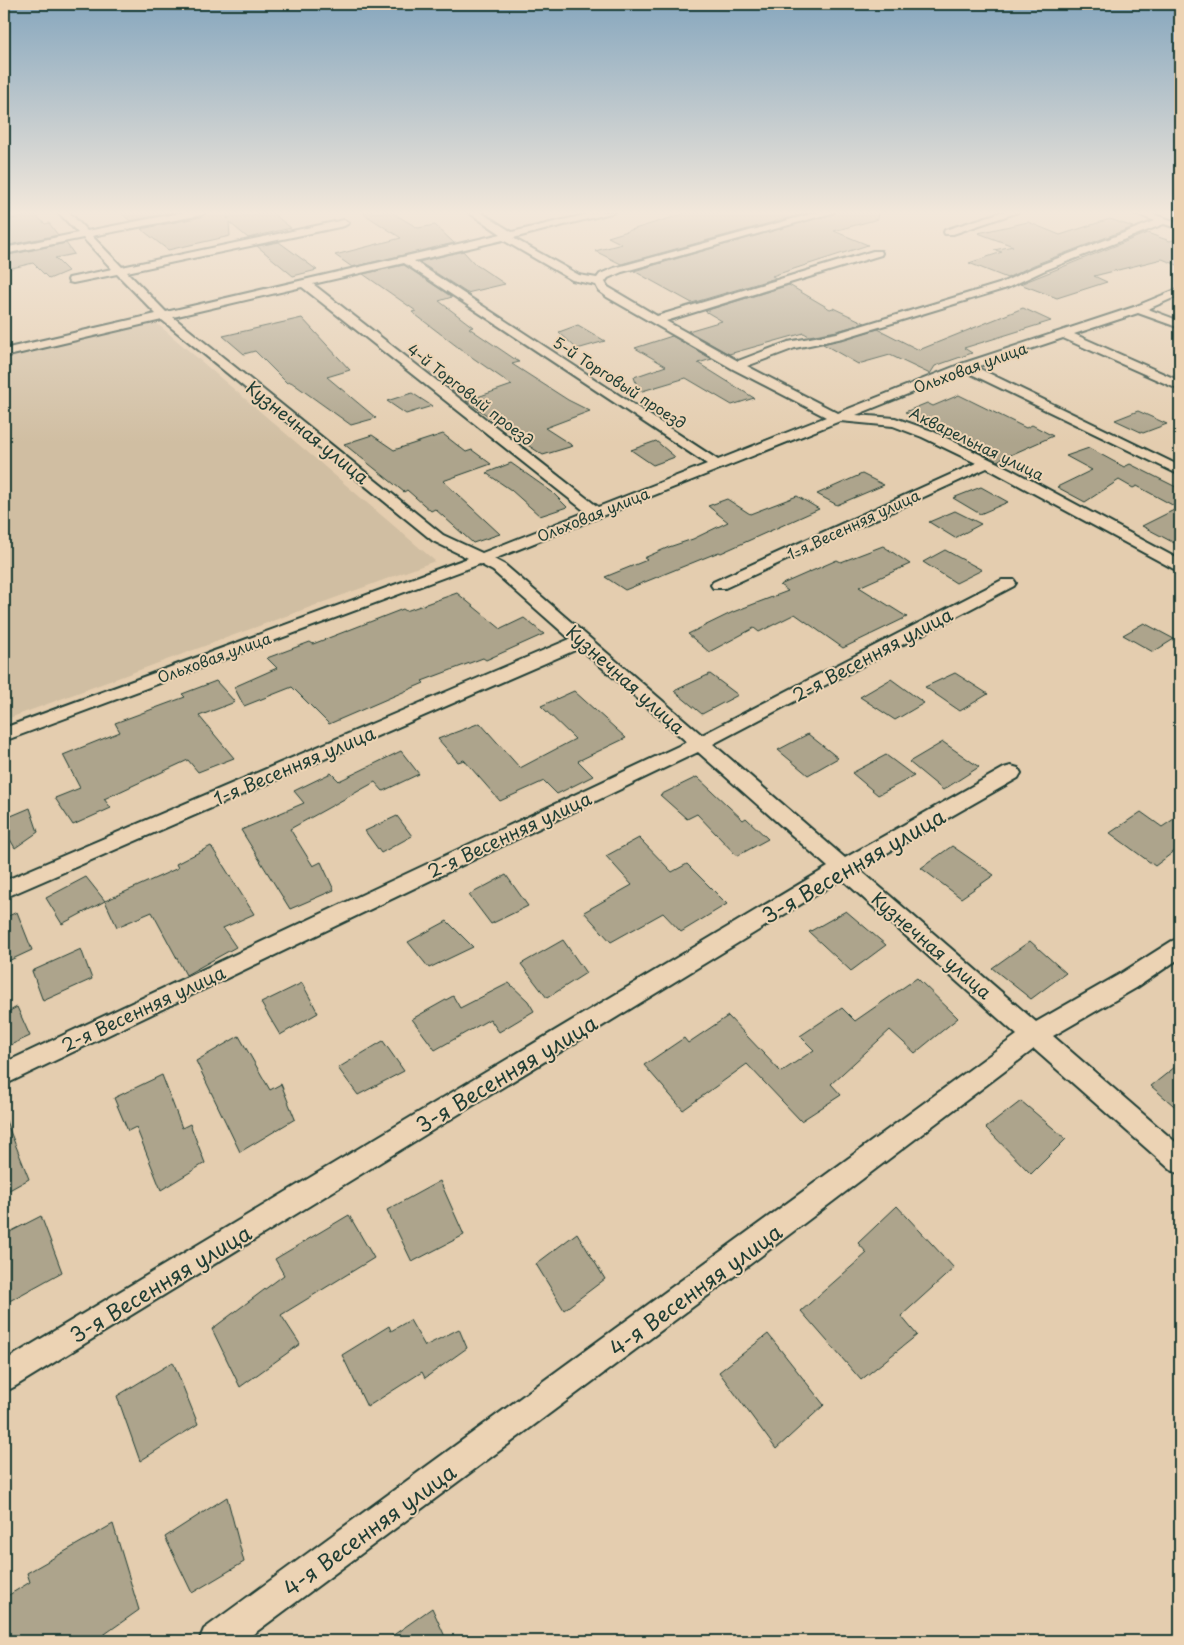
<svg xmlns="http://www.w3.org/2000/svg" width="1184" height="1645" viewBox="0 0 1184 1645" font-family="'Playpen Sans',sans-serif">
<rect width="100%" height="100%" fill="#e4cdaf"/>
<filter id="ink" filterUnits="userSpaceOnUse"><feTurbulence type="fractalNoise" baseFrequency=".02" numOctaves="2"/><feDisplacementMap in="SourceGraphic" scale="10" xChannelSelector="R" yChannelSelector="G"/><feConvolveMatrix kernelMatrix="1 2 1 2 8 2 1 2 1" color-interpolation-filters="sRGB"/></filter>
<g filter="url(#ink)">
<polygon fill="#d0bea2" points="154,321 435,561 4,720 4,357"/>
<g fill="#ada48c" stroke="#1f3d34">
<polygon points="120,212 174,212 130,221"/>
<polygon points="208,212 228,212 228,219 234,212 240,212 244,216 271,212 291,228 248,238 229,222 230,236 168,250 141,229 201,217"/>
<polygon points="365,212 391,212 418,228 435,225 454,243 352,267 335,255 401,238 364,214"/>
<polygon points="690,212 810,212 621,264 595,251 622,244 608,237"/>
<polygon points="837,212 877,212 878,219 834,231 868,245 772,276 776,278 692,303 634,271"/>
<polygon points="35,215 45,224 49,223 58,235 4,246 4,220"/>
<polygon points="1110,219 1133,227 1034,265 1007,278 969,263 1002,252 994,250 1013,246 978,233 1028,222 1060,235"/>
<polygon points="1147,233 1170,241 1180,238 1180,266 1162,259 1094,276 1107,282 1057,298 1020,284"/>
<polygon points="279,242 317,270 293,276 257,246"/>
<polygon points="66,243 74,254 55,258 68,271 49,279 33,263 12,268 4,260 4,256"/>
<polygon points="463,251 475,264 505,284 467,293 419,262"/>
<polygon points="404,265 452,297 439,301 473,327 469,328 519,362 512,364 568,400 590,411 545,428 573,446 543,455 523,442 526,441 466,401 512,385 463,351 412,312 416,311 363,274"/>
<polygon points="789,285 830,309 833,308 865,323 837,331 809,336 804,333 729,354 688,331 722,321 705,311"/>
<polygon points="1023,308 1051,321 964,348 972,353 935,366 930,374 890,355 858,364 823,344 878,329 919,350"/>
<polygon points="302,318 350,370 327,377 376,418 351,425 291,382 287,383 255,351 244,354 223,336"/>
<polygon points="578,325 605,341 577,349 559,332"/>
<polygon points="672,336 712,359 698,363 754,398 732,405 686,378 639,392 634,377 666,366 635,348"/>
<polygon points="412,393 432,406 406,414 387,401"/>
<polygon points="959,395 1026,428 1032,425 1053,436 997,461 973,449 977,447 905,412 927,403 933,406"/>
<polygon points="1138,411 1167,424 1143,433 1115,420"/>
<polygon points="443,434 466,452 472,450 491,464 443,481 500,534 473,543 435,509 431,511 407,490 404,492 344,444 372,435 394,450"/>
<polygon points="656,441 675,457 653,465 631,450"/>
<polygon points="1089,448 1124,467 1130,464 1180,489 1180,546 1142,526 1178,508 1137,486 1133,488 1119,480 1085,502 1057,487 1092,470 1066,456"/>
<polygon points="511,463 552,492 567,507 540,516 511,490 486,473"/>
<polygon points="862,474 884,485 837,505 817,494"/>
<polygon points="981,487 1008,502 980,514 953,498"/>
<polygon points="797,496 819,509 721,553 719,552 625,590 605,577 647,560 644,558 669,547 693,539 728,522 708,506 727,499 750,514"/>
<polygon points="955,511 981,524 955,538 929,522"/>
<polygon points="883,546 910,564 859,587 907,617 843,648 795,614 759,632 754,628 709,652 688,634 733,612 788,591 780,585 805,574 837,560 841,562"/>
<polygon points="945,550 982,570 956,583 923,562"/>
<polygon points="457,593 501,629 524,618 544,634 486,660 483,658 422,681 424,683 329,724 292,687 244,706 234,687 277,668 267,658 310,642 313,644 403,609 406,611"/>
<polygon points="1144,623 1174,639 1153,652 1123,635"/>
<polygon points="955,673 988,694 960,711 925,687"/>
<polygon points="710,674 738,695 702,714 674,691"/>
<polygon points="891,679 924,703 895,720 860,697"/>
<polygon points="216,681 235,702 199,716 234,758 198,772 188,760 104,799 111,808 73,825 55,798 80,788 63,755 120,732 115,723 185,697 182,694"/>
<polygon points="574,691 626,738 578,761 593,776 557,794 544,781 500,801 464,760 458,762 438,739 480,723 520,768 575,739 541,706"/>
<polygon points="808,734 838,758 808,775 778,750"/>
<polygon points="943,742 979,767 943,790 909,762"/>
<polygon points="401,751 419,774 383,791 375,782 290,829 313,866 321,862 334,890 290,909 241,830 304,803 294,791 331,773 339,781"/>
<polygon points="886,755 914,776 878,795 852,773"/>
<polygon points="697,777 743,820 746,818 768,839 737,856 697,814 687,819 660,795"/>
<polygon points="30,808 38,832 15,848 4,829 4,819"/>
<polygon points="1141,812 1162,827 1180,815 1180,847 1155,866 1110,833"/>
<polygon points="397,816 412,836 381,853 365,831"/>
<polygon points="639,838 672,872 687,864 727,904 681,932 663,913 611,942 584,912 632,885 606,856"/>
<polygon points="211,846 254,914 223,928 236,947 186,975 152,912 117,927 105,901 178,868 176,864"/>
<polygon points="952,846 994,875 961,898 921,868"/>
<polygon points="506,875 528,906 491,924 469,895"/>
<polygon points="86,877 105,901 62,924 46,898"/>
<polygon points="846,911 886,945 851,971 809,932"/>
<polygon points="17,912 32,950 4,963 4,918"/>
<polygon points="447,921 473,947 429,968 408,942"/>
<polygon points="563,940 586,973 547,998 521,964"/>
<polygon points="1030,941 1066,973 1031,999 992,968"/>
<polygon points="81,949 92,979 43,1001 32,971"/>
<polygon points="917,978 958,1018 915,1053 890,1030 831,1084 841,1095 801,1121 747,1064 683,1110 644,1065 684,1038 688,1043 728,1016 781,1072 814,1050 800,1036 842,1008 855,1021"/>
<polygon points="302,983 318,1013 280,1035 261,1003"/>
<polygon points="509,983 528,1001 534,1011 499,1032 490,1019 435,1050 412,1019 453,996 460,1008"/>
<polygon points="17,1007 30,1036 4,1048 4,1014"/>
<polygon points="239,1036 270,1090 281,1084 295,1119 240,1152 196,1061"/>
<polygon points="383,1041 404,1071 358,1095 338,1068"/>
<polygon points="1180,1063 1180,1111 1151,1086"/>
<polygon points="162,1075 182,1128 190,1124 205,1163 161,1190 136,1127 128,1131 114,1098"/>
<polygon points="1021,1101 1066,1139 1031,1174 986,1128"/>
<polygon points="4,1116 29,1179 4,1193"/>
<polygon points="440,1181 464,1235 412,1262 387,1210"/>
<polygon points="897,1206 954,1268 901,1316 917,1335 861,1380 801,1311 867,1253 858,1243"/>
<polygon points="349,1215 374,1258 281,1315 300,1344 240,1387 212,1329 284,1275 275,1259"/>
<polygon points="41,1216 62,1272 4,1304 4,1235"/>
<polygon points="577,1233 605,1279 564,1310 536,1264"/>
<polygon points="410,1320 425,1346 459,1329 467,1348 425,1378 422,1372 367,1407 342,1355 389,1326 391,1331"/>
<polygon points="768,1334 824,1405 776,1449 719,1372"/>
<polygon points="173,1362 198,1424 140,1461 117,1396"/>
<polygon points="227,1497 244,1562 192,1593 165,1537"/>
<polygon points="113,1524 139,1610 95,1641 4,1641 4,1598 30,1582 27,1573"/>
<polygon points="432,1608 447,1641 385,1641"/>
</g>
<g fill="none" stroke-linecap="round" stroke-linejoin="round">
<g stroke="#1f3d34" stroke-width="4">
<g id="minor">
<path d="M58,212H69L87,231L185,212H206L201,215L92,236L122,267L344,220L349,223L344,226L127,272L166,312L501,234L468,212H480L512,232L597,212H615L513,238L579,275L597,278L600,274L614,268L818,212H835L622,272L608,278L605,282L608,287L657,316L873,251H881L882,253L881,255L666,321L738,361L788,342L837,333L999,284L1035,267L1155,221L1131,212H1146L1180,223V229L1164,224L1043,271L1007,288L843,338L795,348L747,366L838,413L961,364L1134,307L1180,288V295L1148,309L1180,321V328L1138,313L1074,334L1180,381V390L1063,338L976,367L1180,466V475L965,371L856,415L895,418L932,431L1010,469L1180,560V571L1174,569L987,468L725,588H713L711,585L713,582L976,463L922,437L893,426L840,421L494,559L505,565L702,735L1002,580H1014L1016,583L1014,586L713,744L845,858L1004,768L1011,766L1018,768L1021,773L1018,778L859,869L1036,1022L1120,974L1172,941L1180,938V958L1136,988L1053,1036L1180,1146V1174L1171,1170L1034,1049L757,1259L244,1641H199L204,1629L1017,1035L842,879L14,1387L4,1392V1361L828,867L698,752L4,1085V1063L687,742L580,648L4,898V881L570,639L493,571L480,564L4,741V728L468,558L433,541L162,320L4,357V349L156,314L117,274L73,283L69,282L68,280L69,278L112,269L83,238L4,254V248L78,233ZM503,240L572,280L596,285L599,291L607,297L733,369L826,417L718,460L414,261ZM404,263L707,464L598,507L313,284ZM302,287L586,512L482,553L443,535L173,317Z"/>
<polygon points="1002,212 1018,212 953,234 945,234 944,232 945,230"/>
</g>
</g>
<use href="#minor" fill="#ecd3b4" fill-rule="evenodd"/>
</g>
</g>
<linearGradient id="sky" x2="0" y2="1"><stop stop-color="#87a7be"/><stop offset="0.48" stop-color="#f3e8db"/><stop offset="1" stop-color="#f3e8db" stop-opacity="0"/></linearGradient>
<rect width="1184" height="443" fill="url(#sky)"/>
<g text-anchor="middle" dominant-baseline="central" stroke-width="4" stroke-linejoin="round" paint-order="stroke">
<g font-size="15" fill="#1f3d34" stroke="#ecd3b4">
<text transform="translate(970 367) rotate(-20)">Ольховая улица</text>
<text transform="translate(620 382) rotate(33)">5-й Торговый проезд</text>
<text transform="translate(471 394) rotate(38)">4-й Торговый проезд</text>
<text transform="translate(977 443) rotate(26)">Акварельная улица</text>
<text transform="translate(593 514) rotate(-22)">Ольховая улица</text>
<text transform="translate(853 524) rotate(-25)">1-я Весенняя улица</text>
<text transform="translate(214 657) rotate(-20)">Ольховая улица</text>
</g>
<g font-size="18" fill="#1f3d34" stroke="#ecd3b4">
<text transform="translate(308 432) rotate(39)">Кузнечная улица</text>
<text transform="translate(872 654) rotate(-28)">2-я Весенняя улица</text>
<text transform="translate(626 679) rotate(42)">Кузнечная улица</text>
<text transform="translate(294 765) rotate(-23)">1-я Весенняя улица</text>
<text transform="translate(509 834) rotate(-25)">2-я Весенняя улица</text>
<text transform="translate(932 945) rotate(41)">Кузнечная улица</text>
<text transform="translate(143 1008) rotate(-25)">2-я Весенняя улица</text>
</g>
<g font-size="21" fill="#1f3d34" stroke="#ecd3b4">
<text transform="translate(853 865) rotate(-30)">3-я Весенняя улица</text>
<text transform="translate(506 1073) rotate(-31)">3-я Весенняя улица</text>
<text transform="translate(160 1283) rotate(-31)">3-я Весенняя улица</text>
<text transform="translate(695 1289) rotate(-36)">4-я Весенняя улица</text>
<text transform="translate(369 1529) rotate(-36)">4-я Весенняя улица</text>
</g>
</g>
<rect width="1184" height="1645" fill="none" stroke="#ecd3b4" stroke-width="20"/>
<rect x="10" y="10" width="1164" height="1625" fill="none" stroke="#1f3d34" stroke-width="2" filter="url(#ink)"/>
</svg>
